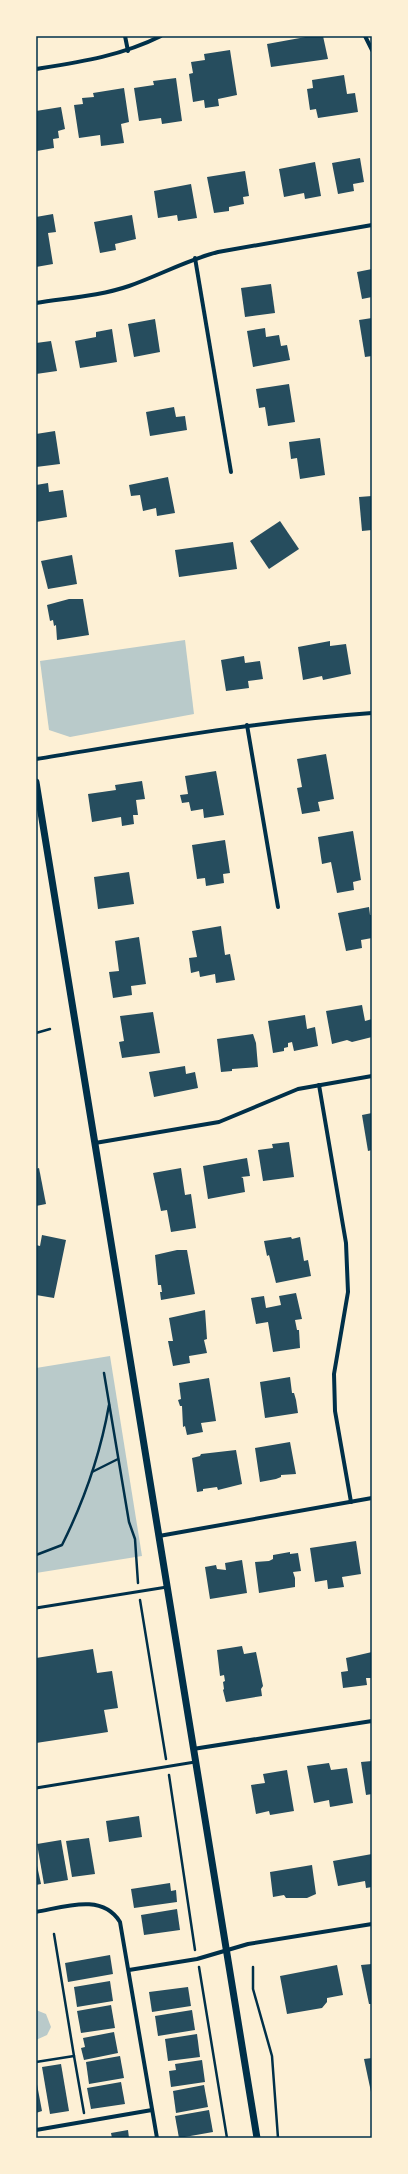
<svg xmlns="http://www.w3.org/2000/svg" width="408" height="2174" viewBox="0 0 408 2174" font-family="Mulish,sans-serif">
<rect width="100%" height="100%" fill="#fdf0d5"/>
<g fill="#b9caca">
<polygon points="185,640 194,714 70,737 49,730 40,661"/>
<polygon points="110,1356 142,1556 36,1573 36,1368"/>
<polygon points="36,2010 46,2014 51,2027 47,2035 36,2040"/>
</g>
<g fill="#264d5e">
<polygon points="311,36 323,36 328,59 271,67 267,44"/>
<polygon points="230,50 237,95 218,99 219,106 205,108 204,100 193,102 189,74 193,73 191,62 205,60 204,54"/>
<polygon points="344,75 347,94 355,93 358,112 318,118 316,109 310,110 307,89 313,88 312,80"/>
<polygon points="176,78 182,121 162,124 161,118 139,121 134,88 154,85 153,81"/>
<polygon points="124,88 129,122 121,124 124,143 101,146 100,135 79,138 74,105 83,104 82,98 94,97 93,93"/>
<polygon points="61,107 65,129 58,131 59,138 53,139 54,148 37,151 36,111"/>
<polygon points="360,158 364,182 353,184 354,191 338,194 332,163"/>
<polygon points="315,162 321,196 305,199 304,193 284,197 279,169"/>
<polygon points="245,171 249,196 243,197 244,204 229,207 229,211 214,213 207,177"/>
<polygon points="191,184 197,218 178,221 177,215 158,218 154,191"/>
<polygon points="53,214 56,232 48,233 53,264 36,267 36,217"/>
<polygon points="132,215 136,239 115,244 116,250 100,253 94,222"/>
<polygon points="372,269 372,297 362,299 357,272"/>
<polygon points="271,284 275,313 245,317 241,288"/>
<polygon points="372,318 372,356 365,357 359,320"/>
<polygon points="155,319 160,352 134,357 128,324"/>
<polygon points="265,328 266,337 279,335 281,346 287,345 290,360 253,367 247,331"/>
<polygon points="112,329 117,362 80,368 75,341 96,337 96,332"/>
<polygon points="51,341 57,371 36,374 36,343"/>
<polygon points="289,384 295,422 268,426 265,407 259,408 256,389"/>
<polygon points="174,407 176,417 185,416 187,430 150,436 146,412"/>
<polygon points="55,431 60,464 36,467 36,434"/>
<polygon points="320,438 325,475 300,479 297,458 291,459 289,442"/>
<polygon points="168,477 175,513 157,516 156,508 143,511 140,495 131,496 129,485"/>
<polygon points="48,483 49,492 63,490 67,517 36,522 36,485"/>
<polygon points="372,496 372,530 362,531 359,497"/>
<polygon points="280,521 299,549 269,569 250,541"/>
<polygon points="233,542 237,569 179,577 175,550"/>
<polygon points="72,555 77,584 48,589 41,561"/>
<polygon points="69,599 83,599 89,635 57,640 56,625 54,626 53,620 50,621 47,605"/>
<polygon points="330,641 330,646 346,644 351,674 323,680 322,676 303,680 298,647"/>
<polygon points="244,656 245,663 260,661 263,679 248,681 249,688 226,691 221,660"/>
<polygon points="326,754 334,799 318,802 320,811 302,814 297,788 302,787 297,759"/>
<polygon points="216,771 224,815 204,818 203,809 191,811 189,802 182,803 180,795 188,794 185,776"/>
<polygon points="142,781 145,799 136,800 138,815 133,815 134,824 122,826 121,817 92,822 88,794 116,790 115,785"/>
<polygon points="353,831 361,880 353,882 354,890 337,893 331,862 322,864 318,837"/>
<polygon points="225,840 230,873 223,874 224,883 206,886 205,878 197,879 192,845"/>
<polygon points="129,872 134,904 98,909 94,877"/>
<polygon points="369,907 370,915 372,915 372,938 361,940 362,948 346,951 338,913"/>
<polygon points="221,926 225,955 230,954 235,980 216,983 215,974 200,977 199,971 191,973 189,958 197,957 192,931"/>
<polygon points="139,937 146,984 131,986 132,995 113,998 109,972 119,971 115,941"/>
<polygon points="362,1005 365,1021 372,1019 372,1037 352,1042 347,1040 332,1044 326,1011"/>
<polygon points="153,1012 160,1053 122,1058 119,1042 124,1041 120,1016"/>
<polygon points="305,1015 307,1029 315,1027 318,1046 294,1051 292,1042 288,1043 288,1047 284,1048 284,1051 273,1053 268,1021"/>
<polygon points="253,1034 256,1043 258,1067 232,1069 232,1071 221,1072 217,1039"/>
<polygon points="185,1066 186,1074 195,1072 198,1088 154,1097 149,1072"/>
<polygon points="372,1113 372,1150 368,1151 362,1115"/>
<polygon points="289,1142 294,1177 263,1181 258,1150 273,1148 272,1144"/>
<polygon points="247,1158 250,1176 241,1177 243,1178 245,1192 208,1199 203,1166"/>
<polygon points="39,1168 46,1204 36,1206 36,1169"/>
<polygon points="181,1168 185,1195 191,1194 196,1228 171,1232 167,1210 161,1211 153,1173"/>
<polygon points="42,1235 66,1240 54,1298 36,1295 36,1245 40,1246"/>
<polygon points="291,1237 292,1239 300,1237 304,1261 308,1260 311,1276 276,1283 269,1255 267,1256 264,1241"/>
<polygon points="177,1250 187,1250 195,1294 161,1300 160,1292 162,1292 161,1285 158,1285 155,1255"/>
<polygon points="296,1293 302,1319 295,1320 297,1330 299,1330 300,1348 273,1352 268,1322 256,1324 251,1298 264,1296 266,1308 281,1305 279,1296"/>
<polygon points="205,1310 207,1339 204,1340 207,1353 189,1356 190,1363 173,1366 168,1341 173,1341 169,1318"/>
<polygon points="290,1377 292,1393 294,1393 296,1400 298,1413 265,1418 260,1382"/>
<polygon points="209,1378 216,1421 201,1423 203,1432 187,1435 185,1426 183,1427 182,1406 180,1406 178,1400 181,1399 179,1383"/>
<polygon points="290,1442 296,1474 281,1475 281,1477 276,1479 260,1482 255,1448"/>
<polygon points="236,1450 242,1484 218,1490 217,1487 203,1489 203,1491 197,1492 192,1458 200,1456 201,1454"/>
<polygon points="356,1541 361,1574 342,1577 344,1587 328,1589 327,1580 315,1582 310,1548"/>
<polygon points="290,1552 290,1554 298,1553 301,1571 293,1572 295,1578 295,1587 259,1593 255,1562 269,1561 273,1559 273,1555"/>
<polygon points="242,1560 247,1593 210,1599 205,1567 216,1565 217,1569 226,1570 225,1563"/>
<polygon points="242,1646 244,1654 256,1652 263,1686 261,1689 262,1696 226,1702 223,1690 224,1689 223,1682 225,1681 224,1675 220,1676 217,1650"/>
<polygon points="93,1649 97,1673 112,1671 118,1708 104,1710 108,1732 36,1743 36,1658"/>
<polygon points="372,1652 372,1678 366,1678 367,1685 343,1688 341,1672 348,1671 346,1658"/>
<polygon points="372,1761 372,1794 366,1795 361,1762"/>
<polygon points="329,1763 331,1770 347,1768 353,1803 330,1807 329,1800 314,1803 307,1766"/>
<polygon points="287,1770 294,1811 270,1815 269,1811 256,1814 251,1785 265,1783 263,1774"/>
<polygon points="139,1816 142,1837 109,1842 106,1821"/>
<polygon points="89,1838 95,1874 72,1877 66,1841"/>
<polygon points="61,1840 68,1880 44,1884 37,1844"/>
<polygon points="372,1854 372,1887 366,1888 365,1881 338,1886 333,1861"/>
<polygon points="36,1861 41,1884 36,1885"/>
<polygon points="312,1865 316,1894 307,1898 286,1898 284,1895 273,1897 270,1872"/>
<polygon points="170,1883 171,1891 176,1890 177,1902 134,1908 131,1889"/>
<polygon points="177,1909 180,1930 144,1935 141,1915"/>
<polygon points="110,1955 113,1974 68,1982 65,1963"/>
<polygon points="372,1964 372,2004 369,2004 361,1965"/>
<polygon points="337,1965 343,1995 327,1998 327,2002 322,2008 287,2014 280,1976"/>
<polygon points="110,1981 113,2001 77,2007 74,1987"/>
<polygon points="188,1987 191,2006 152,2012 149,1992"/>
<polygon points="111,2005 115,2028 81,2033 77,2011"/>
<polygon points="192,2010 195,2030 158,2036 155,2016"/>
<polygon points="114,2032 118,2053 84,2060 81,2048 85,2047 83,2038"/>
<polygon points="197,2034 200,2057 168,2061 165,2039"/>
<polygon points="120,2056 124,2078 89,2084 86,2062"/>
<polygon points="372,2058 372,2092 371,2092 364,2059"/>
<polygon points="202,2060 205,2082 171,2087 169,2071 176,2070 175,2064"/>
<polygon points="61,2064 69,2111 50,2114 42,2067"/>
<polygon points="36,2079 42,2111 36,2113"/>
<polygon points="121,2082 125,2104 91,2109 87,2088"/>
<polygon points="204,2085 208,2107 176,2113 173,2091"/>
<polygon points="209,2110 213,2132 179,2138 175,2116"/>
<polygon points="128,2130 129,2138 112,2138 111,2133"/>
</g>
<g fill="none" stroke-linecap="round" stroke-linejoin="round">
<g stroke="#003049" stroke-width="2.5">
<polyline points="36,1033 50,1029"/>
<polyline points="104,1373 129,1522 135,1539 138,1583"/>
<polyline points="92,1472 118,1459"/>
<path d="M36,1555L62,1545C85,1499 100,1456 109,1405"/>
<polyline points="140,1600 166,1759"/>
<polyline points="169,1775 195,1950"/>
<polyline points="199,1967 227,2138"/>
<polyline points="253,1967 253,1989 272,2056 278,2138"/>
<polyline points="74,2056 84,2113"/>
<polyline points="36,2062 74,2056 54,1934"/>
</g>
<g stroke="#003049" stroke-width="3">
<polyline points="36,1608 167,1587"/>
<polyline points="36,1788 195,1762"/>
</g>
<g stroke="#003049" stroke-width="4">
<polyline points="125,36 128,51"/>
<polyline points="365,36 372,50"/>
<path d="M36,69C80,62 121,56 161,36"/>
<polyline points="195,258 231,472"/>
<path d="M36,303C67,298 100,296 129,286C160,275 187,260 218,252L372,225"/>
<polyline points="247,725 278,907"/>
<path d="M36,759C148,741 259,721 372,713"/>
<polyline points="319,1085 346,1243 348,1292 334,1374 335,1411 351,1502"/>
<polyline points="95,1143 219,1122 298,1089 372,1076"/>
<polyline points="159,1536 372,1498"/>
<polyline points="193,1749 372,1721"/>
<path d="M36,1912C65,1907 102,1893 120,1922L157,2138"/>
<polyline points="129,1970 197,1959 248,1944 372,1924"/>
<polyline points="36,2130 152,2110"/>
</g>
<polyline stroke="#003049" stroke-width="7" points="36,782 257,2138"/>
</g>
<rect width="408" height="2174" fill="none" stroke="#fdf0d5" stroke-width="74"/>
<rect x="37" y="37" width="334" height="2100" fill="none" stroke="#003049" stroke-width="1.5"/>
</svg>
